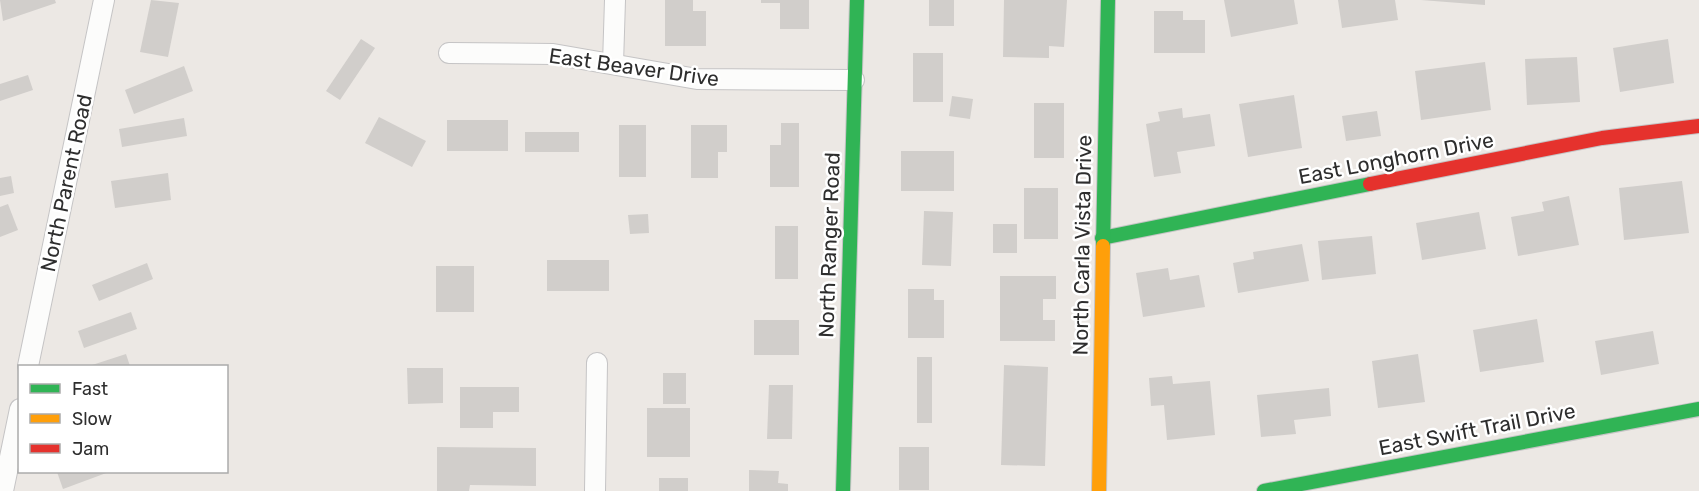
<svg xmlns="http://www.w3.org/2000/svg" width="1699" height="491" viewBox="0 0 1699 491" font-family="Rubik,sans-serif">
<rect width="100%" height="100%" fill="#ece8e4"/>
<g fill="#d1cecb">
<polygon points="0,0 55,0 56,3 3,21"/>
<polygon points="151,0 179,3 168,57 140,52"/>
<polygon points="665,0 693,0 693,11 706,11 706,46 665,46"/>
<polygon points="761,0 809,0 809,29 780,29 780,3 761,3"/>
<rect x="929" y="0" width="25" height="26"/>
<polygon points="1004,0 1067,0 1064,47 1049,46 1049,58 1003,57"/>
<polygon points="1224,0 1294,0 1298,24 1231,37"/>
<polygon points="1338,0 1395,0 1398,20 1342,28"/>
<polygon points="1421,0 1485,0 1485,5"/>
<polygon points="1154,11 1183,11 1183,20 1205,20 1205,53 1154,53"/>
<polygon points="361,39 375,48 340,100 326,91"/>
<polygon points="1668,39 1674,83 1620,92 1613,48"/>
<rect x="913" y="53" width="30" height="49"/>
<polygon points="1577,57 1580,102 1527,105 1525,59"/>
<polygon points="1485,62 1491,110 1421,120 1415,71"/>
<polygon points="184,66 193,91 134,114 125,90"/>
<polygon points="28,75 33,90 0,101 0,84"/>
<polygon points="1294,95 1302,148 1248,157 1239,104"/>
<polygon points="952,96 973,99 970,119 949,116"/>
<rect x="1034" y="103" width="30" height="55"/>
<polygon points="1182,108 1183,118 1210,114 1215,146 1177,152 1181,173 1154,177 1146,124 1160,121 1158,112"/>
<polygon points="1377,111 1381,136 1346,141 1342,116"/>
<polygon points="379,117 426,141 412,167 365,143"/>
<polygon points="184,118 187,136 122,147 119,129"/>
<rect x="447" y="120" width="61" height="31"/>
<polygon points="781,123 799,123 799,187 770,187 770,145 781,145"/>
<rect x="619" y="125" width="27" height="52"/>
<polygon points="691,125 727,125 727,152 718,152 718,178 691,178"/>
<rect x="525" y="132" width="54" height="20"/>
<rect x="901" y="151" width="53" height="40"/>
<polygon points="168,173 171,200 115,208 111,181"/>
<polygon points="11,176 14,193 0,196 0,178"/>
<polygon points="1682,181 1689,233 1624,240 1619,188"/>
<rect x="1024" y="188" width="34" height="51"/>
<polygon points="1569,196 1579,245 1518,256 1511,217 1544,211 1542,202"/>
<polygon points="8,204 18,230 0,237 0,207"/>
<polygon points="924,211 953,212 951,266 922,265"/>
<polygon points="1479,212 1486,249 1422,260 1416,223"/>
<polygon points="648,214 649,233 630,234 628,215"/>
<rect x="993" y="224" width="24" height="29"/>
<rect x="775" y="226" width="23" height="53"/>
<polygon points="1372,236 1376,274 1322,280 1318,241"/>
<polygon points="1302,244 1309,281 1238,293 1233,263 1254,259 1253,252"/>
<rect x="547" y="260" width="62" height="31"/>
<polygon points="147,263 153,279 99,301 92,285"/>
<rect x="436" y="266" width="38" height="46"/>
<polygon points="1168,268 1170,280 1199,275 1205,307 1143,317 1136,273"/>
<polygon points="1000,276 1056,276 1056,299 1043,299 1043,320 1055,320 1055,341 1000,341"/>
<polygon points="908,289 934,289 934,300 944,300 944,338 908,338"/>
<polygon points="131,312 137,329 84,348 78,331"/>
<polygon points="1537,319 1544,362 1480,372 1473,330"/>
<rect x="754" y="320" width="45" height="35"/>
<polygon points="1653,331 1659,364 1601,375 1595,341"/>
<polygon points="126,354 130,366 89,366"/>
<polygon points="1418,354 1425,402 1378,408 1372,361"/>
<rect x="917" y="357" width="15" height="66"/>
<polygon points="1004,365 1048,367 1045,466 1001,465"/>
<polygon points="407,368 443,368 443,403 408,404"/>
<rect x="663" y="373" width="23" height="31"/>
<polygon points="1172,376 1173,384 1210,381 1215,435 1167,440 1164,405 1151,406 1149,378"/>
<polygon points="769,385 793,385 792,439 767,439"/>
<polygon points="460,387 519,387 519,412 493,412 493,428 460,428"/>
<polygon points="1329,388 1331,416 1294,420 1296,434 1261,437 1257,395"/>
<rect x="647" y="408" width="43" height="49"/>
<polygon points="437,447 536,448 536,486 470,485 469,491 437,491"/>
<rect x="899" y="447" width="30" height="43"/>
<polygon points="749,470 779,471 778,483 788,484 788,491 749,491"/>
<polygon points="57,472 109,472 63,489"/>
<rect x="659" y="478" width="29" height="13"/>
</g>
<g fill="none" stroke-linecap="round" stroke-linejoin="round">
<g stroke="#c5c4c5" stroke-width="22">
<g id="street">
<polyline points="449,53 553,54 697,79 854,80"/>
<polyline points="613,64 615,0"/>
<polyline points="28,366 104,0"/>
<polyline points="3,491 20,409"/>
<polyline points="595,491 597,363"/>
</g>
</g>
<g stroke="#c5c4c5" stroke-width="16">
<g id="fast">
<polyline points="1102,238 1370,184"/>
<polyline points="1103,246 1108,0"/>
<polyline points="843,491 857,0"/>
<polyline points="1264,491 1699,409"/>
</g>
</g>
<g stroke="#c5c4c5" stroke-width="16">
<polyline id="slow" points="1099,491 1103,246"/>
</g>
<g stroke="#c5c4c5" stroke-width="16">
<polyline id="jam" points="1370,184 1602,138 1699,126"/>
</g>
<use href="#street" stroke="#fcfcfb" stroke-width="20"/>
<use href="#fast" stroke="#30b455" stroke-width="14"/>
<use href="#slow" stroke="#ff9f0a" stroke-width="14"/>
<use href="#jam" stroke="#e5322d" stroke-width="14"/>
</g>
<g text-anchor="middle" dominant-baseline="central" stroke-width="5" stroke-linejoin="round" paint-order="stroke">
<g font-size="21" fill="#2e2e2e" stroke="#fff">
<text transform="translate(634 67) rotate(8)">East Beaver Drive</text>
<text transform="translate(1396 158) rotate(-11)">East Longhorn Drive</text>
<text transform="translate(66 183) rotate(-78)">North Parent Road</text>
<text transform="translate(829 245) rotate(-88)">North Ranger Road</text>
<text transform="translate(1082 245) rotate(-89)">North Carla Vista Drive</text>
<text transform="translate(1477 429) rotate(-11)">East Swift Trail Drive</text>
</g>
</g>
<rect x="18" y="365" width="210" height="108" fill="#ffffff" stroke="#ababab" stroke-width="1.5"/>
<rect x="30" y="384" width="30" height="9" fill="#30b455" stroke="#ababab" stroke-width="1.5"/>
<text x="72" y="395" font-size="18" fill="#2e2e2e">Fast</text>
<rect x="30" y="414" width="30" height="9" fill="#ff9f0a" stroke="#ababab" stroke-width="1.5"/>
<text x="72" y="425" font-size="18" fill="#2e2e2e">Slow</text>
<rect x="30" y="444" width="30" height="9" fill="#e5322d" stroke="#ababab" stroke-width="1.5"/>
<text x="72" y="455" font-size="18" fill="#2e2e2e">Jam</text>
</svg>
